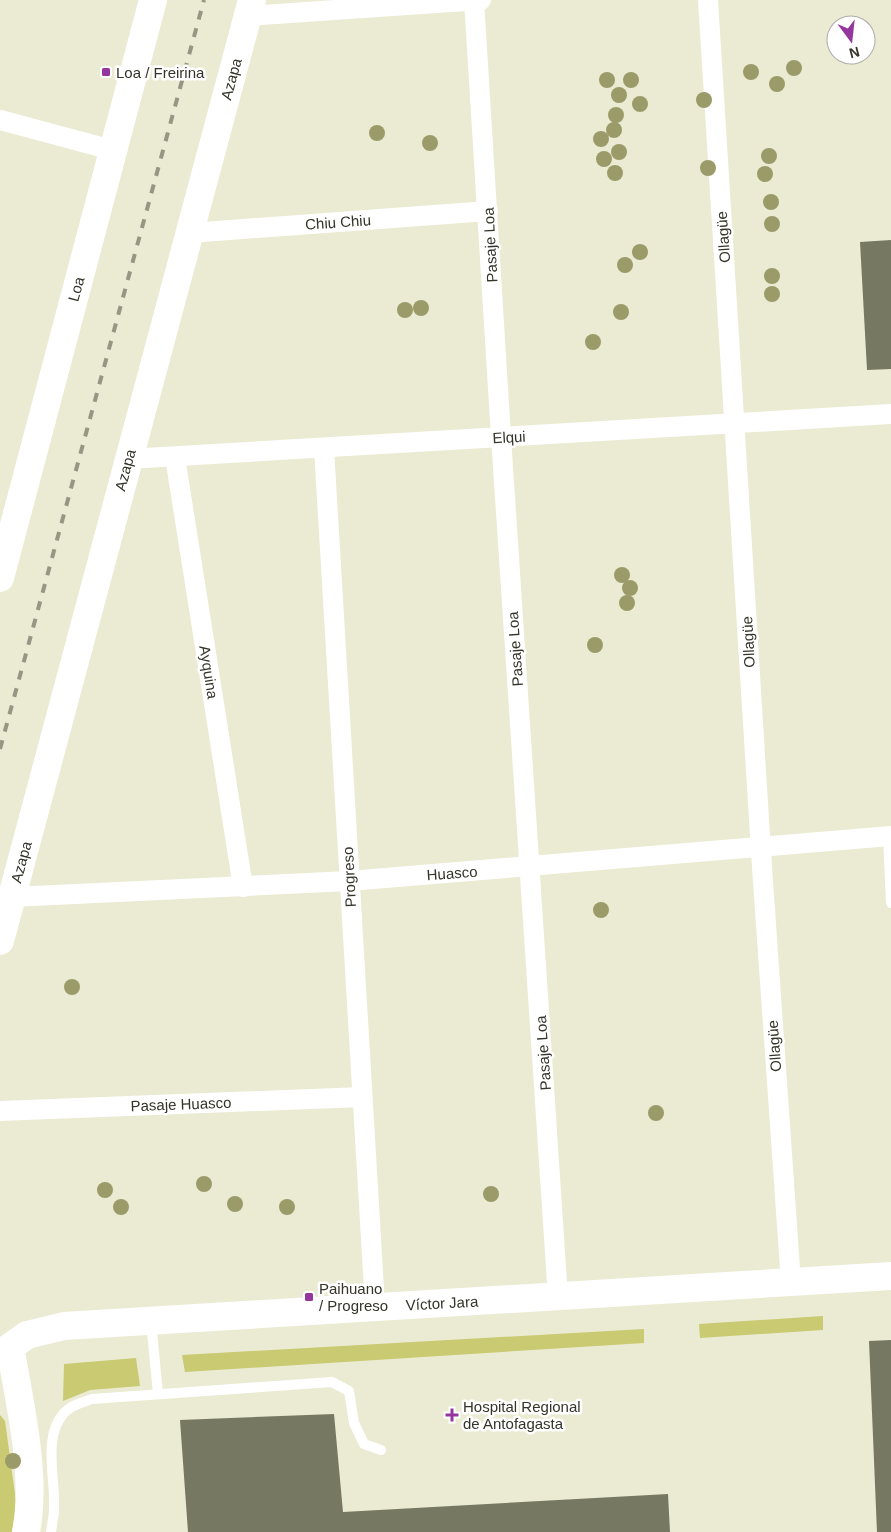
<svg xmlns="http://www.w3.org/2000/svg" width="891" height="1532" viewBox="0 0 891 1532" font-family="Helvetica,sans-serif">
<rect width="100%" height="100%" fill="#eaebd2"/>
<g fill="#c9ca71">
<polygon points="823,1316 823,1330 700,1338 699,1324"/>
<polygon points="644,1329 644,1343 185,1372 182,1355"/>
<polygon points="136,1358 140,1386 90,1390 63,1401 64,1364"/>
<polygon points="0,1415 5,1421 18,1515 16,1532 0,1532"/>
</g>
<g fill="#777861">
<polygon points="891,240 891,369 867,370 860,242"/>
<polygon points="891,1340 891,1532 877,1532 869,1341"/>
<polygon points="334,1414 343,1512 668,1494 670,1532 188,1532 180,1420"/>
</g>
<g fill="none" stroke-linecap="round" stroke-linejoin="round">
<g stroke="#fff" stroke-width="10">
<polyline points="888,836 891,903"/>
<polyline points="151,1321 158,1394"/>
<path d="M51,1532C52,1524 54,1516 54,1509C56,1479 42,1437 64,1413C71,1405 83,1402 92,1399L332,1382L349,1391L354,1423L364,1444L381,1450"/>
</g>
<g stroke="#fff" stroke-width="20">
<polyline points="474,0 501,437 558,1298"/>
<polyline points="708,0 762,867 791,1283"/>
<polyline points="248,16 481,0"/>
<polyline points="0,120 112,150"/>
<polyline points="189,233 488,211"/>
<polyline points="324,448 375,1306"/>
<polyline points="175,457 243,887"/>
<polyline points="128,459 891,414"/>
<polyline points="11,897 349,881 891,836"/>
<polyline points="0,1111 362,1097"/>
</g>
<g stroke="#fff" stroke-width="28">
<polyline points="0,578 153,0"/>
<polyline points="0,941 252,0"/>
<path d="M10,1347C20,1404 37,1476 26,1532"/>
<polyline points="0,1354 27,1335 64,1326 891,1276"/>
</g>
<polyline stroke="#959684" stroke-width="4" stroke-dasharray="9 9" stroke-linecap="butt" points="0,749 204,0"/>
</g>
<g fill="#9a9b69">
<circle cx="794" cy="68" r="8"/>
<circle cx="751" cy="72" r="8"/>
<circle cx="607" cy="80" r="8"/>
<circle cx="631" cy="80" r="8"/>
<circle cx="777" cy="84" r="8"/>
<circle cx="619" cy="95" r="8"/>
<circle cx="704" cy="100" r="8"/>
<circle cx="640" cy="104" r="8"/>
<circle cx="616" cy="115" r="8"/>
<circle cx="614" cy="130" r="8"/>
<circle cx="377" cy="133" r="8"/>
<circle cx="601" cy="139" r="8"/>
<circle cx="430" cy="143" r="8"/>
<circle cx="619" cy="152" r="8"/>
<circle cx="769" cy="156" r="8"/>
<circle cx="604" cy="159" r="8"/>
<circle cx="708" cy="168" r="8"/>
<circle cx="615" cy="173" r="8"/>
<circle cx="765" cy="174" r="8"/>
<circle cx="771" cy="202" r="8"/>
<circle cx="772" cy="224" r="8"/>
<circle cx="640" cy="252" r="8"/>
<circle cx="625" cy="265" r="8"/>
<circle cx="772" cy="276" r="8"/>
<circle cx="772" cy="294" r="8"/>
<circle cx="421" cy="308" r="8"/>
<circle cx="405" cy="310" r="8"/>
<circle cx="621" cy="312" r="8"/>
<circle cx="593" cy="342" r="8"/>
<circle cx="622" cy="575" r="8"/>
<circle cx="630" cy="588" r="8"/>
<circle cx="627" cy="603" r="8"/>
<circle cx="595" cy="645" r="8"/>
<circle cx="601" cy="910" r="8"/>
<circle cx="72" cy="987" r="8"/>
<circle cx="656" cy="1113" r="8"/>
<circle cx="204" cy="1184" r="8"/>
<circle cx="105" cy="1190" r="8"/>
<circle cx="491" cy="1194" r="8"/>
<circle cx="235" cy="1204" r="8"/>
<circle cx="121" cy="1207" r="8"/>
<circle cx="287" cy="1207" r="8"/>
<circle cx="13" cy="1461" r="8"/>
</g>
<g fill="#95369f" stroke="#fff" stroke-width="2">
<rect x="101" y="67" width="10" height="10" rx="2.5"/>
<rect x="304" y="1292" width="10" height="10" rx="2.5"/>
<path d="M449.5 1407.5h5v5h5v5h-5v5h-5v-5h-5v-5h5z"/>
</g>
<g text-anchor="middle" dominant-baseline="central" stroke-width="5" stroke-linejoin="round" paint-order="stroke">
<g font-size="15" fill="#34342a" stroke="#fff" text-anchor="start">
<text x="116" y="72">Loa / Freirina</text>
<text x="319" y="1288">Paihuano<tspan x="319" dy="17">/ Progreso</tspan></text>
<text x="463" y="1406">Hospital Regional<tspan x="463" dy="17">de Antofagasta</tspan></text>
</g>
<g font-size="15" fill="#34342a" stroke="#fff">
<text transform="translate(231 79) rotate(-75)">Azapa</text>
<text transform="translate(338 222) rotate(-4)">Chiu Chiu</text>
<text transform="translate(723 237) rotate(-94)">Ollagüe</text>
<text transform="translate(490 245) rotate(-93)">Pasaje Loa</text>
<text transform="translate(76 289) rotate(-75)">Loa</text>
<text transform="translate(509 437) rotate(-3)">Elqui</text>
<text transform="translate(125 470) rotate(-75)">Azapa</text>
<text transform="translate(748 642) rotate(-93)">Ollagüe</text>
<text transform="translate(515 649) rotate(-94)">Pasaje Loa</text>
<text transform="translate(209 672) rotate(81)">Ayquina</text>
<text transform="translate(21 862) rotate(-75)">Azapa</text>
<text transform="translate(452 873) rotate(-4)">Huasco</text>
<text transform="translate(349 877) rotate(-93)">Progreso</text>
<text transform="translate(774 1046) rotate(-94)">Ollagüe</text>
<text transform="translate(543 1053) rotate(-94)">Pasaje Loa</text>
<text transform="translate(181 1104) rotate(-2)">Pasaje Huasco</text>
<text transform="translate(442 1303) rotate(-3)">Víctor Jara</text>
</g>
</g>
<g transform="translate(851 40) rotate(165)"><circle r="24" fill="#ffffff" stroke="#aeaeaa"/>
<path d="M0-4L9 19L0 12L-9 19Z" fill="#95369f"/>
<text y="-8" font-size="14" font-weight="bold" text-anchor="middle" fill="#34342a">N</text>
</g>
</svg>
